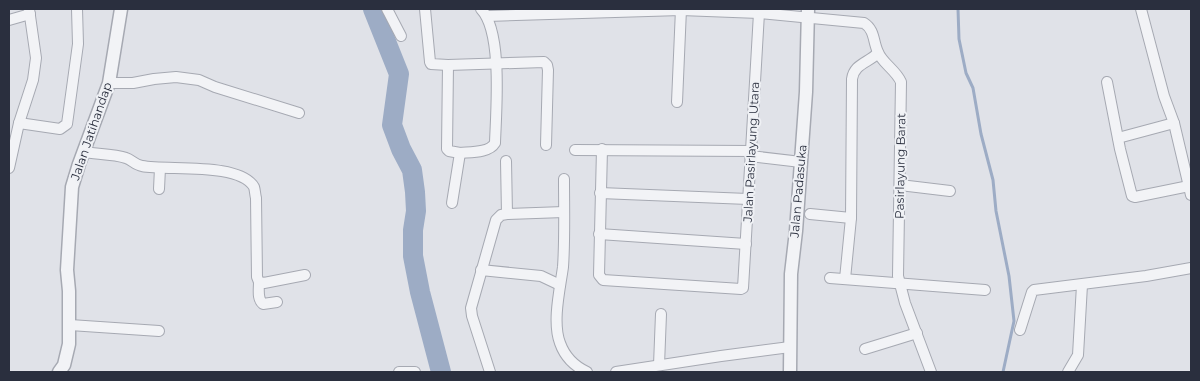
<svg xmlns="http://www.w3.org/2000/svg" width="1200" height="381" viewBox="0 0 1200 381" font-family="Montserrat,sans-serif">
<rect width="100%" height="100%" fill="#e0e2e8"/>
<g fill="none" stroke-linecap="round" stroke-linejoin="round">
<polyline stroke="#9dacc5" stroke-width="3" points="958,9 959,39 966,73 973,88 981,134 993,180 996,211 1009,276 1014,321 1003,372"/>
<polyline stroke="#9dacc5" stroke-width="20" points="373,9 399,74 392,125 401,149 412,170 415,192 416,211 413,230 413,256 420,292 441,372"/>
<g stroke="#a6a9b2" stroke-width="12">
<g id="minor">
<polyline points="387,9 401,36"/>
<polyline points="425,9 430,62 431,64 448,65 544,62 547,65 548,70 546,145"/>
<polyline points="1141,9 1164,96 1174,123 1191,195"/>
<path d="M487,16L681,10L759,13L864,23C875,30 873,42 878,52C882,63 896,70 901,82L898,276L905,303L931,372"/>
<polyline points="9,20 30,14"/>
<polyline points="448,65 447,149 449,151 460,153 452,203"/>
<polyline points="1107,82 1120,149 1132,196 1135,197 1189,186"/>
<polyline points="109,83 133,83 154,79 176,77 199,80 215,87 299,113"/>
<polyline points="677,102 681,9"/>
<polyline points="19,123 60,129 67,124 78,44 77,9"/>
<polyline points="1118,138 1174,123"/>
<polyline points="602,149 599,275 603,280 741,289 743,288 759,13"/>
<polyline points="575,150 751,151"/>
<path d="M84,152C95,154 115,154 126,158C132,160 135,165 142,166C168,171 239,162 254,187C255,190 255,194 256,198L257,277L259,282L264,283L305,275"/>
<path d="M460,153C471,152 489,153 495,143C496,111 503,32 481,9"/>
<polyline points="750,156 801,162"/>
<polyline points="506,161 507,214"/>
<polyline points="9,168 19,123 33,80 36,58 29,9"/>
<path d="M564,179C564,208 565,238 563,267C560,289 552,322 560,343C565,357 574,366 587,372"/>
<polyline points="900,185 950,191"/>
<polyline points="159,189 160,168"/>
<polyline points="600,193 748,199"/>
<polyline points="810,214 851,218"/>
<polyline points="599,234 746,244"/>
<polyline points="481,270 541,276 560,285"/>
<polyline points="830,278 985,290"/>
<path d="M845,279L851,218L852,79C854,64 868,63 878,53"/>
<path d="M259,282C259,290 257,299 263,304L277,302"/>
<polyline points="70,325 159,331"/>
<polyline points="1020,330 1032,292 1034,290 1146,276 1191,268"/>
<polyline points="865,349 917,333"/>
<polyline points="659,365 661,314"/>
<polyline points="399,372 415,372"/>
<polyline points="490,372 472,316 471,308 496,220 501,215 507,214 564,212"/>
<polyline points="616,372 721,356 790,347"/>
<polyline points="1068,372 1078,355 1082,285"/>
</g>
</g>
<g stroke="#a6a9b2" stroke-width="15">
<g id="tertiary">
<polyline points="59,372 64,365 69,344 69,291 67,270 72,187 79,164 109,83 121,9"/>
<polyline points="790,372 791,274 796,231 806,92 808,9"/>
</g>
</g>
<use href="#minor" stroke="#f2f3f6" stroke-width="10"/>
<use href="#tertiary" stroke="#f2f3f6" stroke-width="12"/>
</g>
<g text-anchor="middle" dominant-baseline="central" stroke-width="4" stroke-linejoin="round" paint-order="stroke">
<g font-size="12" fill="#2a2f3e" stroke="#eff1f5">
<text transform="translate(91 131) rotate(-71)">Jalan Jatihandap</text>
<text transform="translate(751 152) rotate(-87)">Jalan Pasirlayung Utara</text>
<text transform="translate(900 166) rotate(-89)">Pasirlayung Barat</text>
<text transform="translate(798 191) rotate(-85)">Jalan Padasuka</text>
</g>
</g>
<rect width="1200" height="381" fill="none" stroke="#2a2f3e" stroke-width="20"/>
</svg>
